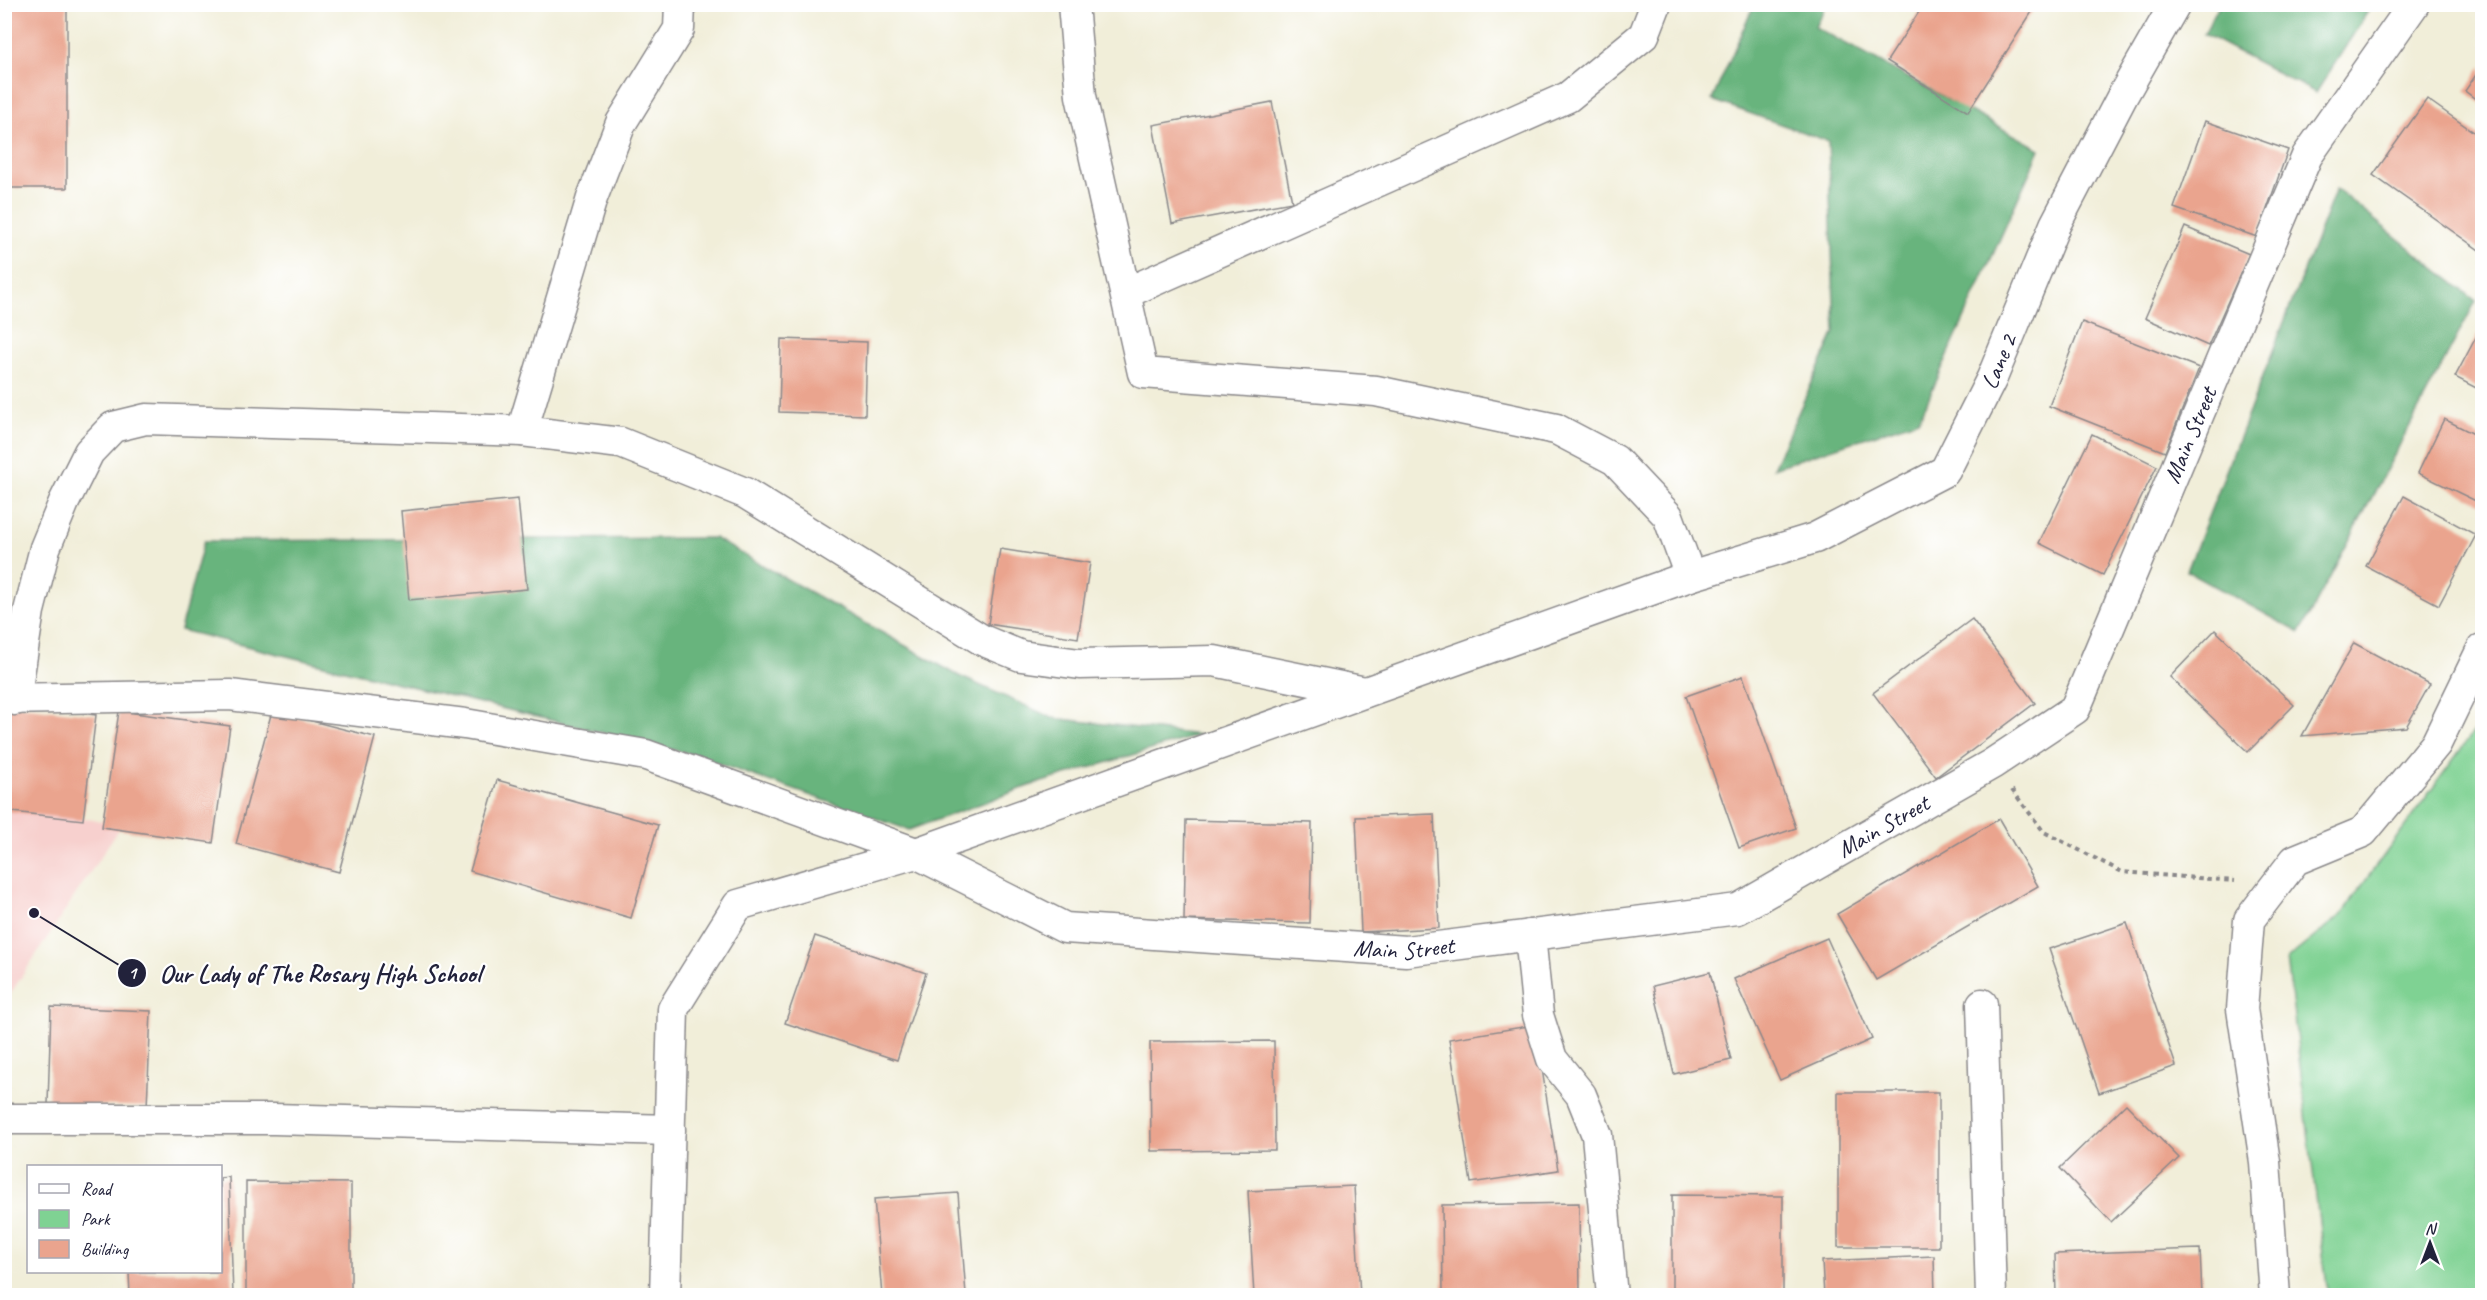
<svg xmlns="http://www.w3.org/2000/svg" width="2487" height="1300" viewBox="0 0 2487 1300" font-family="Caveat,sans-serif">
<rect width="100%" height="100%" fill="#fff"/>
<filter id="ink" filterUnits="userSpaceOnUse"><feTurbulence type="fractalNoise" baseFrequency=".0167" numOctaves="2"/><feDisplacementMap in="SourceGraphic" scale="12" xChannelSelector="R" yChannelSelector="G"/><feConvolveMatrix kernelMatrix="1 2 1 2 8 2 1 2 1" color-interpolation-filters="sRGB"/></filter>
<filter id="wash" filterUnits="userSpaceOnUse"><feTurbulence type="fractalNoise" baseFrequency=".008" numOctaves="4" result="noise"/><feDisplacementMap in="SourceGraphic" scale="24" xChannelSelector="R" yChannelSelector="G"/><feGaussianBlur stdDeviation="1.35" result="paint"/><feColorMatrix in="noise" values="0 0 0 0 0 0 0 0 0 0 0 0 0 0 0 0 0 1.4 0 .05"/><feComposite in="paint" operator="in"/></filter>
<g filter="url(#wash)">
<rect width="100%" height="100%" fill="#f1eed9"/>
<polygon fill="#f7d0ce" points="5,807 122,824 5,1002"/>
<polygon fill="#7fd293" stroke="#507a67" stroke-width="1.5" points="2482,720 2482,1295 2328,1295 2287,959 2340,916"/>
<g fill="#67b47d" stroke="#446b5c" stroke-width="1.5">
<polygon points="1754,5 1826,5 1815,27 2040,149 1919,420 1773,468 1835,332 1828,141 1712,100"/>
<polygon points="2219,5 2219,4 2372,5 2316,93 2204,34"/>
<polygon points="2336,189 2476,301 2300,633 2187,571"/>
<polygon points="714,538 959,676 1053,718 1200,735 1032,785 909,830 694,755 180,630 204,541"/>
</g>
<g id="blocks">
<g fill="#eaa48e">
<rect x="4" y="4" width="63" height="184"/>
<polygon points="1924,4 2037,4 1968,112 1887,61"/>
<polygon points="2482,66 2482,104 2465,91"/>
<polygon points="2427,99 2482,138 2482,252 2373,175"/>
<polygon points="1272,102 1292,202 1172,224 1153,125"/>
<polygon points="2205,121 2288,150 2257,237 2174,208"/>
<polygon points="2185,227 2249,254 2208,346 2145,318"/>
<polygon points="2082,322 2199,368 2165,452 2049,406"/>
<polygon points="2482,326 2482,391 2455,377"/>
<polygon points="781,339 867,342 865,415 779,412"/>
<polygon points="2444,419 2482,438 2482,504 2418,473"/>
<polygon points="2092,434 2157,466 2103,575 2039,543"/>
<polygon points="2404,496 2476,535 2439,605 2366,566"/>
<polygon points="518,499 527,589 409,600 401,511"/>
<polygon points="1000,549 1090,563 1078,638 988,624"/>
<polygon points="4,597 11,597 6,633 4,633"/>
<polygon points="1972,619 2035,703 1936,777 1873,693"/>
<polygon points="2215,630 2294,705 2248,752 2170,677"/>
<polygon points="2354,643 2430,684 2406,727 2302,736"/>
<polygon points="1743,676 1796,828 1739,848 1686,696"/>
<polygon points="4,704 96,715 83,820 4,811"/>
<polygon points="119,711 230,726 213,843 102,827"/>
<polygon points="272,711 375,737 339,872 236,844"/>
<polygon points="497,780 658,825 631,918 470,871"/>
<polygon points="1434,814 1439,928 1361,932 1356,817"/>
<polygon points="1999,819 2038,886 1876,980 1837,914"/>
<polygon points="1186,820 1312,823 1310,923 1184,920"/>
<polygon points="2127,923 2176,1066 2099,1093 2049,949"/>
<polygon points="815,936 926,973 897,1060 785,1023"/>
<polygon points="1827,938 1872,1039 1780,1080 1734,979"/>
<polygon points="1710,972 1731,1060 1674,1074 1653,986"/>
<polygon points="51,1007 151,1011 147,1107 48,1104"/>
<polygon points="1535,1025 1558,1170 1471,1183 1449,1039"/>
<polygon points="1274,1041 1275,1150 1151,1151 1150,1042"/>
<rect x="1838" y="1092" width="101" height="155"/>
<polygon points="2126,1104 2179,1158 2111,1222 2060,1168"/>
<polygon points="229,1177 233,1296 130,1296 129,1272 220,1272 220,1178"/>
<polygon points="246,1182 351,1183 351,1296 246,1296"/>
<polygon points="1354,1186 1360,1296 1254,1296 1248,1191"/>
<polygon points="958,1193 966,1294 882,1296 874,1199"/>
<polygon points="1672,1195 1783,1196 1783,1296 1672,1296"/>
<polygon points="1579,1203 1580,1296 1443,1296 1442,1205"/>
<polygon points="2200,1249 2202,1296 2056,1296 2055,1254"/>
<polygon points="1934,1256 1935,1296 1824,1296 1822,1261"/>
</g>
</g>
</g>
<g filter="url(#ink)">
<use href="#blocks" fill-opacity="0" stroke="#8a888a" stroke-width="1.5"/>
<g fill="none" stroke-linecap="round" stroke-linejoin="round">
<g stroke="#8a888a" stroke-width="33">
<g id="street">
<polyline points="1073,4 1081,96 1143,373 1376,391 1556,429 1615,460 1668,516 1690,576"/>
<polyline points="1126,293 1568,97 1644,35 1656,4"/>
<polyline points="522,431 592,198 621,123 679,29 680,4"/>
<path id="s1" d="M4,699L230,695L465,724L646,755L916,853L1065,928L1406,951L1738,909L1992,764L2075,709L2307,156L2414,4"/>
<polyline points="15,700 29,611 45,548 64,502 89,452 113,427 146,419 522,431 621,443 745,493 982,640 1021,656 1080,664 1214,661 1365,692"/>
<polyline points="1530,935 1538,1015 1552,1059 1581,1095 1597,1135 1612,1296"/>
<polyline points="1982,1004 1991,1296"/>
<polyline points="4,1119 274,1119 670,1130"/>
<path id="s2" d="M665,1296L673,1009L738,905L916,853L1690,576L1815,538L1945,471L1992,378L2055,225L2123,95L2175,4"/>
<polyline points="2275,1296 2265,1162 2242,1009 2249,920 2295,860 2363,832 2436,744 2482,649"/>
</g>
</g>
<polyline stroke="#8a888a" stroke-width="4" stroke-dasharray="4.5 4.5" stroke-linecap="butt" points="2012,790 2044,832 2122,872 2235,881"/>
<use href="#street" stroke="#fff" stroke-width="30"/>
</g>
</g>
<g text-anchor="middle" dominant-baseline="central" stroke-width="4.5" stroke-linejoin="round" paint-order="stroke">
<g font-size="24" fill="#22223b" stroke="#fff">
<text stroke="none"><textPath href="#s2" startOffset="1816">Lane 2</textPath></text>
<text stroke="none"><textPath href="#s1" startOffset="2466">Main Street</textPath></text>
<text stroke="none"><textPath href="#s1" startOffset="1944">Main Street</textPath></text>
<text stroke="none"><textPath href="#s1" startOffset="1440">Main Street</textPath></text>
</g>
</g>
<path fill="none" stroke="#22223b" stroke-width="2" d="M34 913L132 973"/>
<g fill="#22223b" stroke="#fff" stroke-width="2">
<circle cx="34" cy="913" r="6"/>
<circle cx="132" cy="973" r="15"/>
</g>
<g font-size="18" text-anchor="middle" font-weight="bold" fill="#fff">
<text x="132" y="979">1</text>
</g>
<g font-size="26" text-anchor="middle" font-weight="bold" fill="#22223b" stroke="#fff" stroke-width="4.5" stroke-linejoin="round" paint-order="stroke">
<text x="320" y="982">Our Lady of The Rosary High School</text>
</g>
<rect width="2487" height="1300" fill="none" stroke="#fff" stroke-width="24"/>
<rect x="27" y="1165" width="195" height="108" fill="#ffffff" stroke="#a7a7b1" stroke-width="1.5"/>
<rect x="39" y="1184" width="30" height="9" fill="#ffffff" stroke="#a7a7b1" stroke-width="1.5"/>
<text x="81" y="1195" font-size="18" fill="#22223b">Road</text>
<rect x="39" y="1210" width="30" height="18" fill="#7fd293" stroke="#a7a7b1" stroke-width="1.5"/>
<text x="81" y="1225" font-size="18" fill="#22223b">Park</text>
<rect x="39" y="1240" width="30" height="18" fill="#eaa48e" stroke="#a7a7b1" stroke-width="1.5"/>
<text x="81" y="1255" font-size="18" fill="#22223b">Building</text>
<g transform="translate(2430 1243)" stroke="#ffffff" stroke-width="4.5" paint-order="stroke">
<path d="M0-4.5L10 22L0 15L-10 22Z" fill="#22223b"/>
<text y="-9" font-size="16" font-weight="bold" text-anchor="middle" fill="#22223b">N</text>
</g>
</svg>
